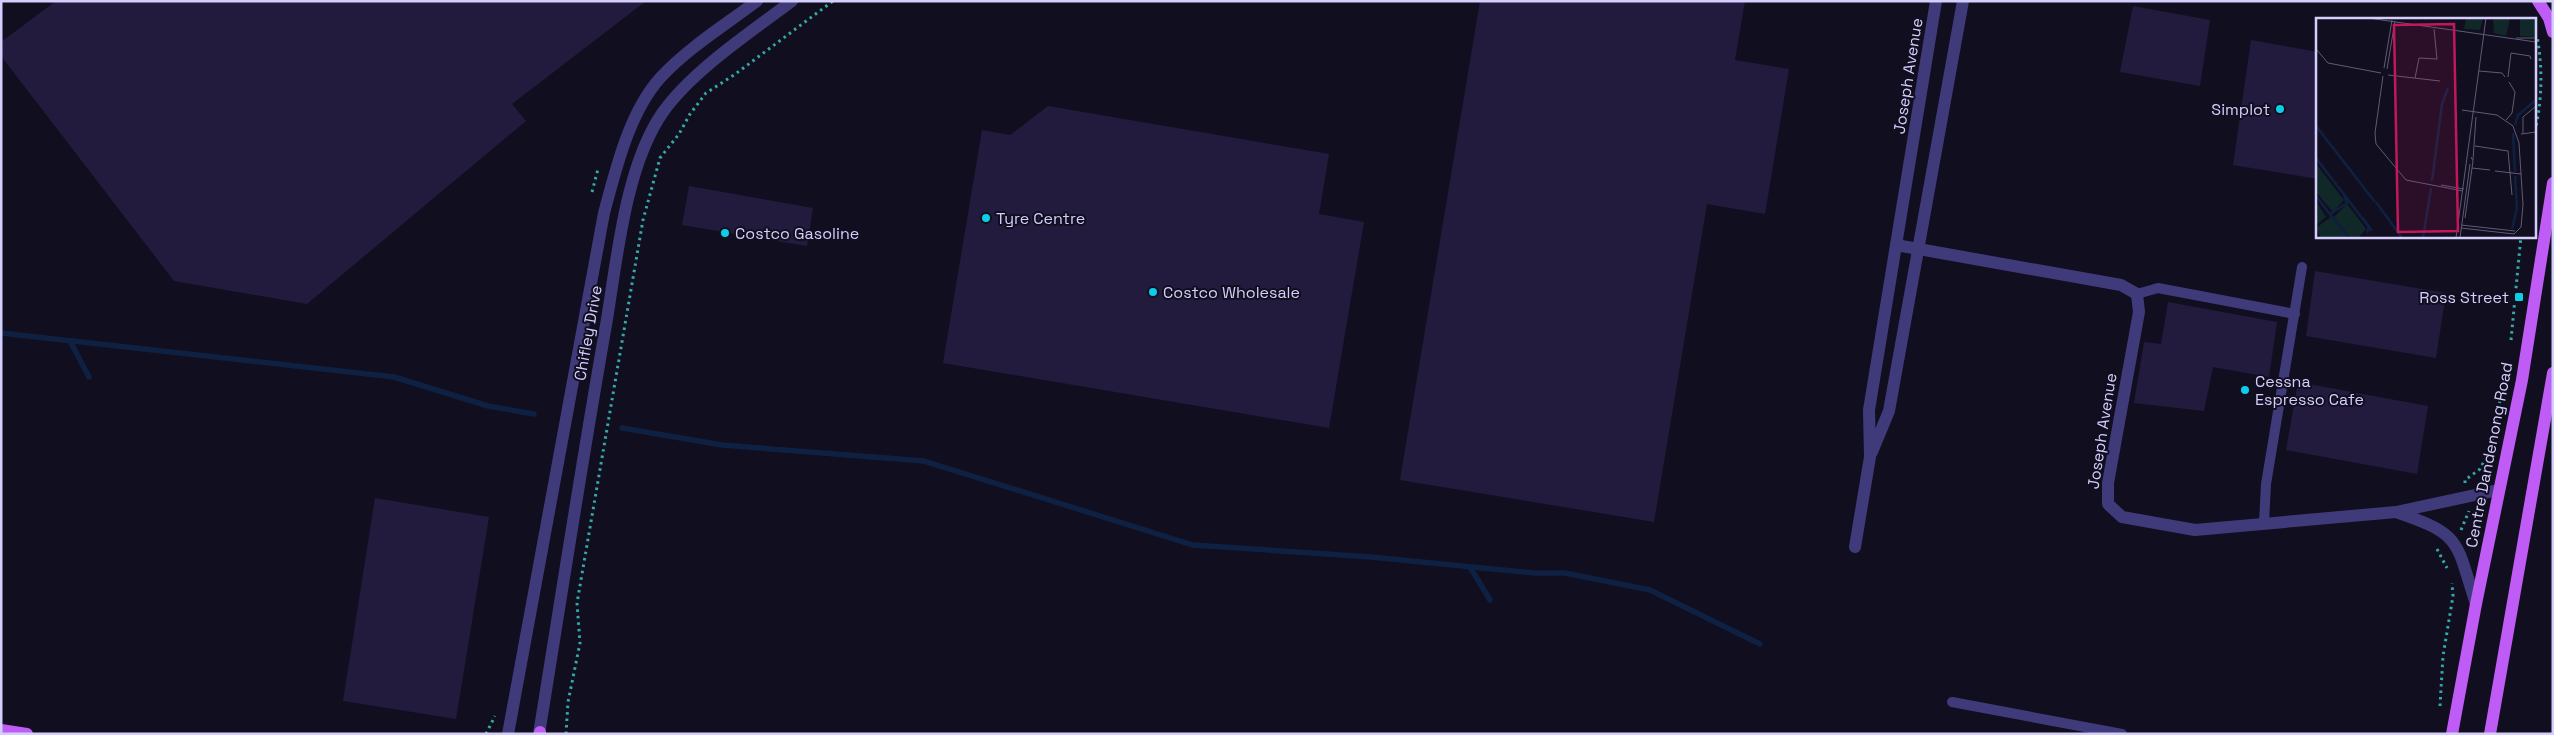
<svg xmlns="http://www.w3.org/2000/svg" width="2554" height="735" viewBox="0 0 2554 735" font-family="'Space Grotesk',sans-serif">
<rect width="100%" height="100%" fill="#110e1f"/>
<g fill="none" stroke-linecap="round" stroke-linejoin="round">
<g stroke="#0f2142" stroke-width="5.5">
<polyline points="1,333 394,377 488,406 534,414"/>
<polyline points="70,341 89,377"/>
<polyline points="622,428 722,445 924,461 1193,545 1371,557 1534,573 1565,573 1650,590 1760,644"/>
<polyline points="1470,567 1490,600"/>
</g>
</g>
<g fill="#231b3e">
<polygon points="56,1 646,1 512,104 526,121 307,304 174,281 1,56 1,42"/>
<polygon points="1480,1 1745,1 1735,60 1789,69 1765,214 1707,204 1654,522 1400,480"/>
<polygon points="2133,6 2210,20 2200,86 2120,72"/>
<polygon points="2251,40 2318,52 2318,179 2233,165"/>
<polygon points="1048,106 1329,154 1319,214 1364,222 1329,428 943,363 982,130 1010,135"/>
<polygon points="689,186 813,208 807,246 682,225"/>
<polygon points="2315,271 2446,293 2436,358 2306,336"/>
<polygon points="2168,302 2277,322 2269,377 2213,367 2204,411 2134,403 2144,342 2161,344"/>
<polygon points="2298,382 2428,406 2417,474 2286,450"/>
<polygon points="375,498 489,517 456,719 343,701"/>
</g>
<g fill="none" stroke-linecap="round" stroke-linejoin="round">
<g stroke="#34aaa6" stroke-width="3" stroke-dasharray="2.5 4" stroke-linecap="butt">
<path d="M2535,132C2542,99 2543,70 2537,36"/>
<polyline points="592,192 598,169"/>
<polyline points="2511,340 2521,236"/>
<polyline points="2465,483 2465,480 2480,469 2490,450 2506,371"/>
<polyline points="2461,530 2469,511"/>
<polyline points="2437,549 2447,568"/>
<polyline points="2440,706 2443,656 2453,596 2452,583"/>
<polyline points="486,734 495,716"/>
<polyline points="566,734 568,702 580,643 577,603 643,220 660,158 679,134 690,114 706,93 734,75 833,1"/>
</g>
<g stroke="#3f3b7b" stroke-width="10">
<polyline points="2137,294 2158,288 2295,314"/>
<polyline points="2264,523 2266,484 2302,267"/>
<polyline points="1952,702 2122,734"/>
</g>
<g stroke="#3f3b7b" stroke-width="12">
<polyline points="1896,245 2121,285 2137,294 2139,312 2108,483 2108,504 2122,517 2195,530 2396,512 2498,490"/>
<polyline points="1872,452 1889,411 1963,1"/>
<path d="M2396,512C2463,535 2455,540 2476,604"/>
<polyline points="1855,547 1870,457 1869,410 1936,1"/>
<path d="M508,734L604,213C616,169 629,112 661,77C688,48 725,25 757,1"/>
<path d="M539,734C561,598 582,461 606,325C617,260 625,166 663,112C692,71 752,31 792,1"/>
</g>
<g stroke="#c05cf6" stroke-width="12">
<polyline points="2538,1 2549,18 2553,32"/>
<polyline points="1,730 27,734"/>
<polyline points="540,732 540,734"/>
<polyline points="2452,734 2476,604 2522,380 2553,183"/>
<polyline points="2490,734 2553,373"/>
</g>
</g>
<g fill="#0dcee9" stroke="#110e1f" stroke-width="2">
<circle cx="2280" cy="109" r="5"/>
<circle cx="986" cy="218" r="5"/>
<circle cx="725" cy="233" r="5"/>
<circle cx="1153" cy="292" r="5"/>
<rect x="2514" y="292" width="10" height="10" rx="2.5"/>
<circle cx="2245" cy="390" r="5"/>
</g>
<g text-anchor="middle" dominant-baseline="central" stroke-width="4" stroke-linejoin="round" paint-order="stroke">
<g font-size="16" fill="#d4cefc" stroke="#110e1f">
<text transform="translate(1908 76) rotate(-81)">Joseph Avenue</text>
<text transform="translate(588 333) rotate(-80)">Chifley Drive</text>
<text transform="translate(2102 431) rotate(-81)">Joseph Avenue</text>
<text transform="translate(2489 455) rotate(-79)">Centre Dandenong Road</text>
</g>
<g font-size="16" fill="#d4cefc" stroke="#110e1f" text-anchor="start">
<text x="2270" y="109" text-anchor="end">Simplot</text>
<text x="996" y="218">Tyre Centre</text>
<text x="735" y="233">Costco Gasoline</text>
<text x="1163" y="292">Costco Wholesale</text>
<text x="2509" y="297" text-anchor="end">Ross Street</text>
<text x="2255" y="381">Cessna<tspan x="2255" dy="18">Espresso Cafe</tspan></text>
</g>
</g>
<g transform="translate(2316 18)">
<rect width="220" height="220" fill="#110e1f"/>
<path d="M150,0H167L164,12L148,11ZM177,0H194L190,18L178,15ZM204,0H220V19L204,18ZM0,146L28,182L17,194L0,174ZM0,183L10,199L0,207ZM31,186L50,211L42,220H34L18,199ZM15,199L31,220H5L0,210Z" fill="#112828"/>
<path fill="none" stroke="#0f2142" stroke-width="2.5" d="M199,107L202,97L220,82M0,108L59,184M197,115L199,154M0,140L56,213M116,163L126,86L132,70M0,178L32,220M60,184L86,220M14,196L31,185L27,174M47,200L53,209L51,215M196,211L201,190L199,158M107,220L115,170"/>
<path fill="none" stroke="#5f5b77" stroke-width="1" d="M52,0L220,24M200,20H220M0,31L12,45L65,55M68,50L76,2M71,51L79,3M163,53L186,55L189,59M72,57L124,63M67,58L59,115L60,126L90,162L147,173M192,59L195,35L214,38L215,41M99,60L103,40L121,41L118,11M190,102L196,95L199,74L193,64M207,115V99L220,88M205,116L220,114M159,128L192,133L196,177M157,142L160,99M156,150L174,152M179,153L205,156M125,167L148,171M149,200L157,143L155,139M145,207L199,213M145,210L198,216L205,209L207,187L203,125L197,108L181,97L146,92M140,220L170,0M144,220L154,146"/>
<path fill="#c2185b" fill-opacity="0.15" stroke="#c2185b" stroke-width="2.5" d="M138,6L142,213L82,214L78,7Z"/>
<rect width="220" height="220" fill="none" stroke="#d4cefc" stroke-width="2.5"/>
</g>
<rect width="2554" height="735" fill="none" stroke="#d4cefc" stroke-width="5"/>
</svg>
